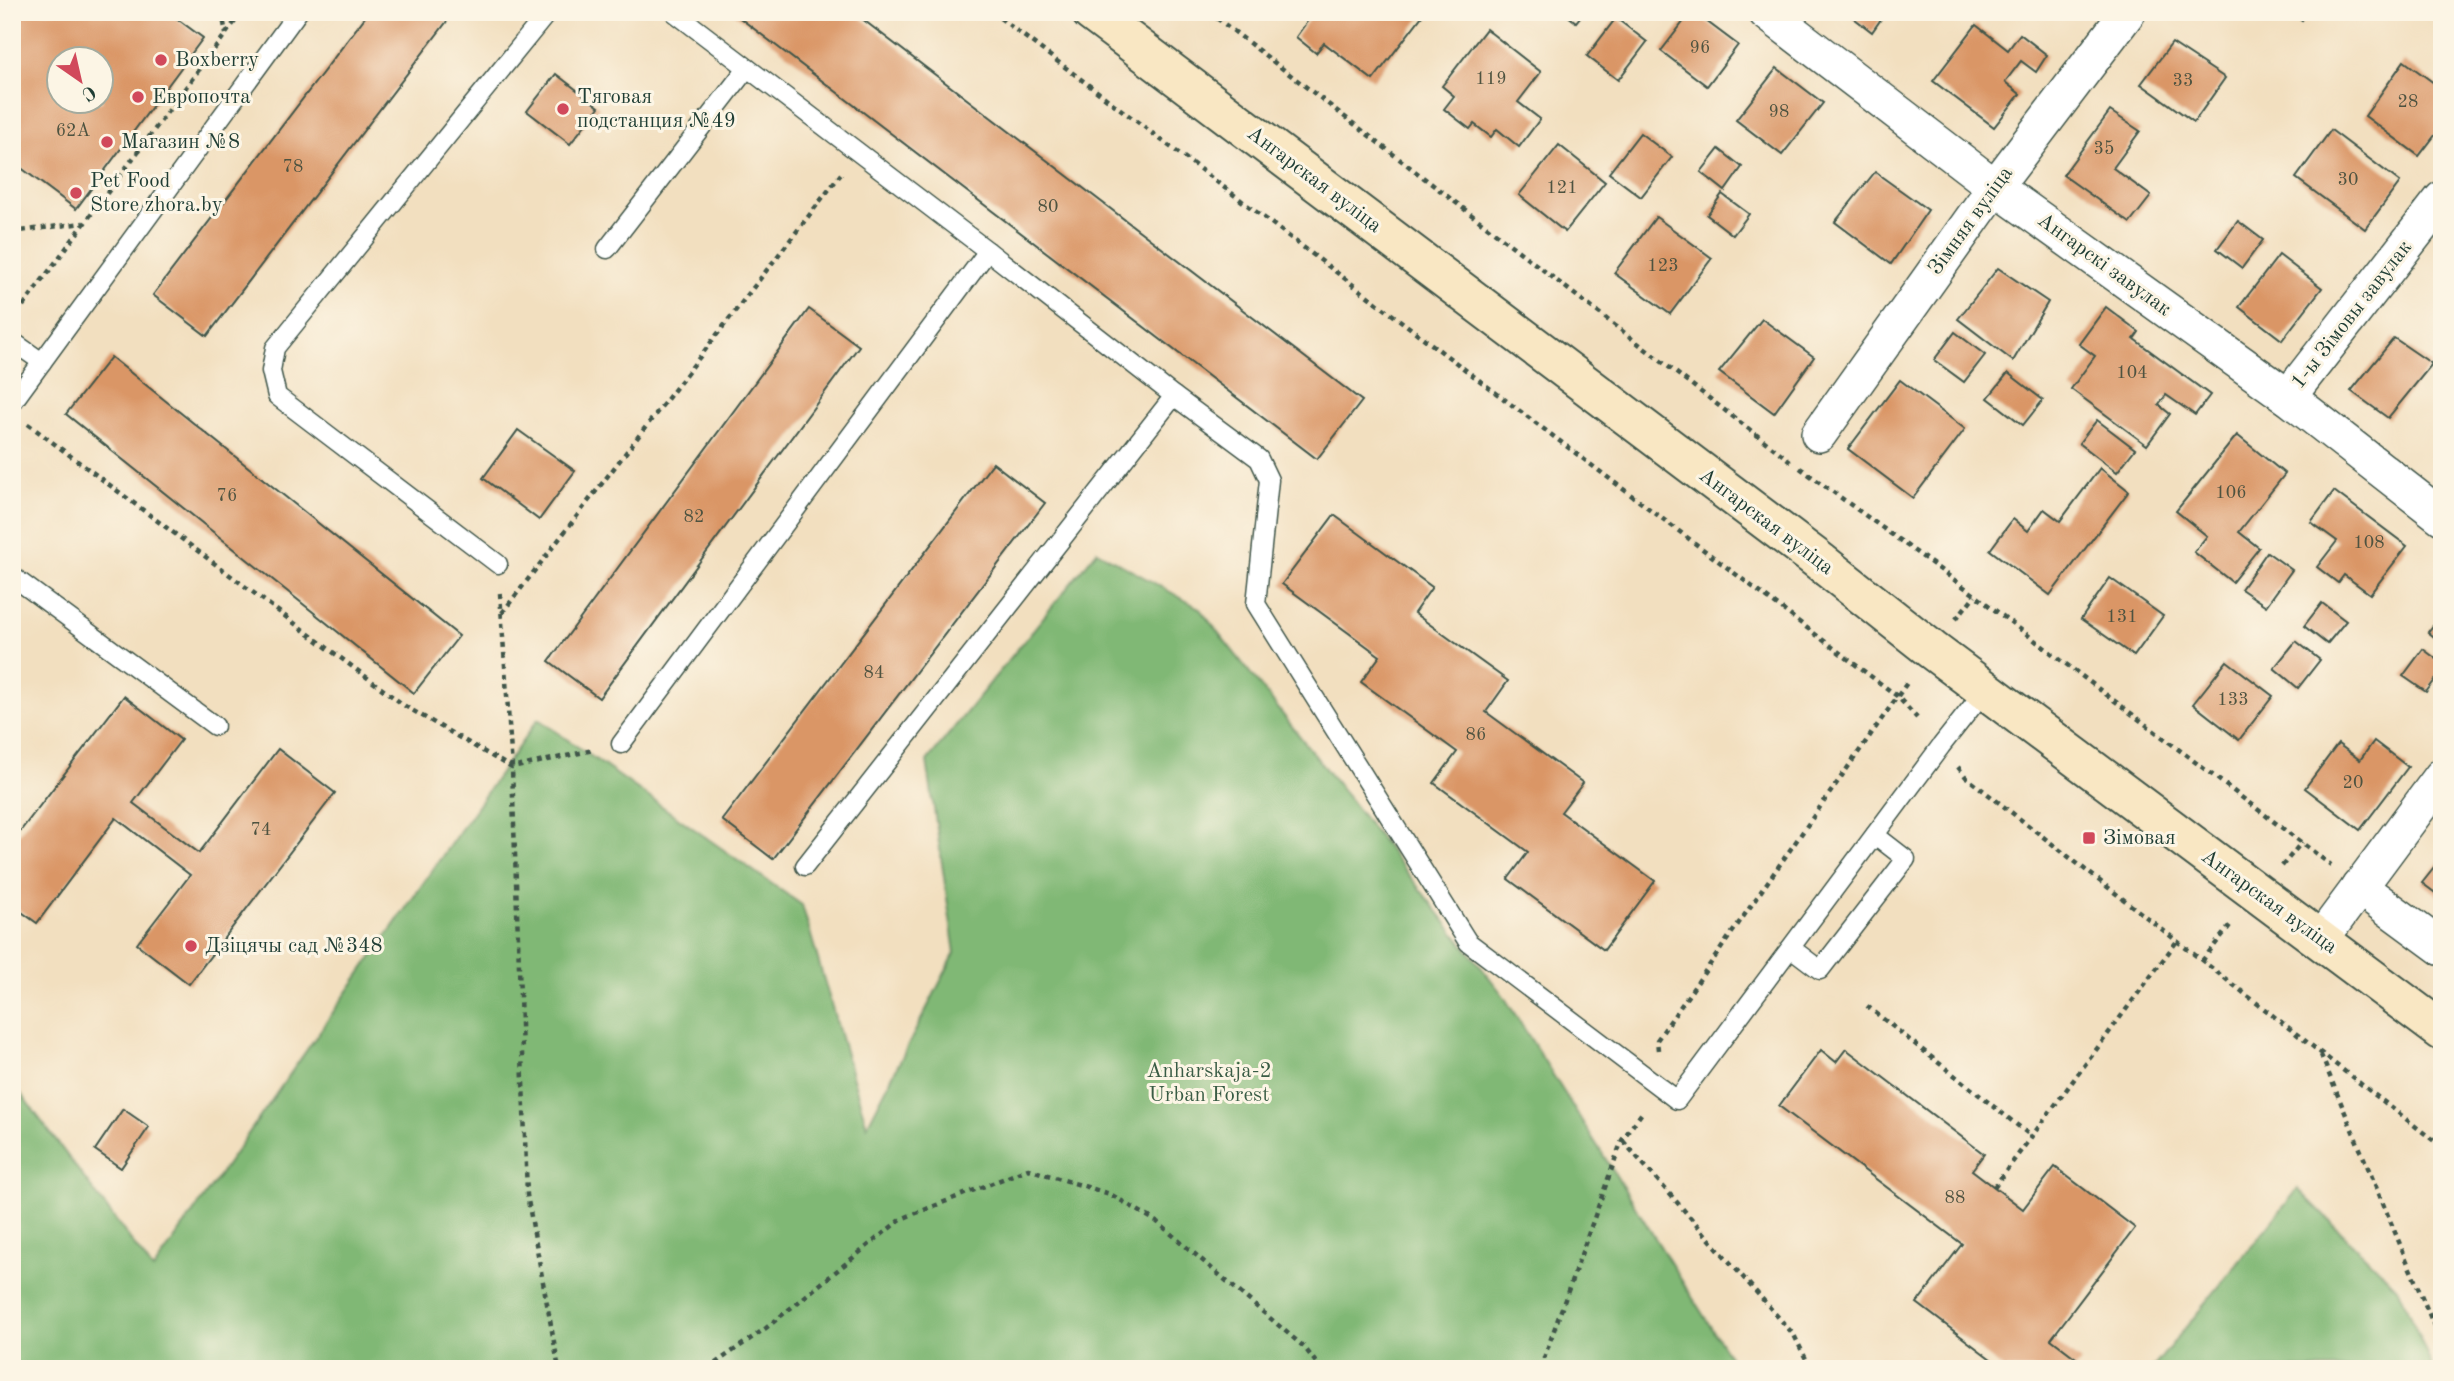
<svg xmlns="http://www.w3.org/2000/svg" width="2454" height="1381" viewBox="0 0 2454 1381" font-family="'Old Standard TT',serif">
<rect width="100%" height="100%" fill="#fcf5e5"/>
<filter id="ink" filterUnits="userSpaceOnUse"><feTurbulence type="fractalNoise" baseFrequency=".0143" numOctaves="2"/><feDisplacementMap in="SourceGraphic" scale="14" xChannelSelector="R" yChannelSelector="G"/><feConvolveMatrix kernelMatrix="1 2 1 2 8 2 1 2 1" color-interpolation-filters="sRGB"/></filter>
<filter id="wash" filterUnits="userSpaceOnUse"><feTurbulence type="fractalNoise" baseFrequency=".00686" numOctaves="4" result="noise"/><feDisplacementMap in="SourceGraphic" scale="28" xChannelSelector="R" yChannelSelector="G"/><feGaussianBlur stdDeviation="1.57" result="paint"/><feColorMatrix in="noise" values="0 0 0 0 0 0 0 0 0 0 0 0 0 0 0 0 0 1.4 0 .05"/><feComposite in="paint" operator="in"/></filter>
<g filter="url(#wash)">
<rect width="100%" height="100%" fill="#f2dfbf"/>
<g fill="#80b874" stroke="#507a54" stroke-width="2">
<polygon points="1097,551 1199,608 1503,995 1737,1369 12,1369 12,1082 153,1270 538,719 802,905 867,1126 955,953 927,761"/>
<polygon points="2298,1189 2399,1290 2433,1369 2152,1369"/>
</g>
<g id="blocks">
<g fill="#da9666" fill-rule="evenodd">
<path d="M12,12H168L203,38L76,209L12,161ZM60,60H102V102H60Z"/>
<polygon points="369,12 454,12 207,336 153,295"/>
<polygon points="732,12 853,12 1362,401 1317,459"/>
<polygon points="1314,12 1425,12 1373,80 1324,43 1316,53 1296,37"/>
<polygon points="1563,12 1584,12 1576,22"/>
<polygon points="1691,12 1694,12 1738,45 1707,86 1661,51"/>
<polygon points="1846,12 1886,12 1872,32"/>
<polygon points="2291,12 2308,12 2302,20"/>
<polygon points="1616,18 1647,42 1618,80 1587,56"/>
<polygon points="1976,25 2008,50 2020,34 2047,55 2036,72 2021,61 2005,82 2020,94 1994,127 1933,81"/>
<polygon points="1486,29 1541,72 1518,102 1540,119 1519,147 1497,129 1491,137 1474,124 1470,129 1444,109 1454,96 1442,86"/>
<polygon points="2172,43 2225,78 2194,122 2141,84"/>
<polygon points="2404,61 2442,89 2442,126 2419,156 2365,116"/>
<polygon points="1777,68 1823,103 1782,155 1736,120"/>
<polygon points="556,74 599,107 570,144 527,111"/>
<polygon points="2110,111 2140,131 2113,168 2151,196 2130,223 2063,175"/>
<polygon points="2331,130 2400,182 2365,229 2296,178"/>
<polygon points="1640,133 1672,157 1641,197 1609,173"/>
<polygon points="1559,145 1605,182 1565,232 1519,195"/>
<polygon points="1719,149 1742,167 1725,191 1701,172"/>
<polygon points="1875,172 1928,210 1891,264 1835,222"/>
<polygon points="1722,194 1749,214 1733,235 1707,215"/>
<polygon points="1656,217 1712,258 1670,314 1614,273"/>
<polygon points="2238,221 2263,240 2242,268 2217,249"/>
<polygon points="2279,255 2322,288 2282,340 2239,307"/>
<polygon points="1998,268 2048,302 2013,361 1958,319"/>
<polygon points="2106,307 2139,332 2134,339 2210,395 2195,415 2166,395 2159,405 2170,414 2147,445 2071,389 2095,356 2079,344"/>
<polygon points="809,309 859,346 599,698 549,661"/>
<polygon points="1762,319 1814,357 1774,413 1719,372"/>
<polygon points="1955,332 1985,355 1964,382 1934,360"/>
<polygon points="2394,338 2432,364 2388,418 2351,391"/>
<polygon points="111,357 459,636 414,693 66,414"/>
<polygon points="2008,373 2043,400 2023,425 1988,398"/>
<polygon points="1900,380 1965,429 1913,498 1848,449"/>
<polygon points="2097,420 2135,449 2117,472 2079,443"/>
<polygon points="518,430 575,471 539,520 483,478"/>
<polygon points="2237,435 2285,474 2239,532 2259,548 2232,582 2194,552 2207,536 2176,511"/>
<polygon points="993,463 1045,503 773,859 722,820"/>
<polygon points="2100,468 2129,491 2050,595 1990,550 2013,519 2028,531 2044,509 2060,521"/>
<polygon points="2334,491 2407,546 2370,594 2344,575 2338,583 2317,567 2337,541 2311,522"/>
<polygon points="1334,515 1432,587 1414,613 1508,681 1486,712 1583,783 1561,812 1655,881 1604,950 1508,879 1528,852 1434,783 1457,752 1361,682 1380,656 1282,584"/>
<polygon points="2267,552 2292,570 2266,606 2241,589"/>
<polygon points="2110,578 2163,616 2134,656 2081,619"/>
<polygon points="2322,603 2346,621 2327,644 2304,626"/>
<polygon points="2442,614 2442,643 2428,632"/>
<polygon points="2296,641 2320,660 2298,688 2274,668"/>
<polygon points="2423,649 2442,663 2442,671 2426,692 2403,676"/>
<polygon points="2227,661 2273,696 2239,740 2193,704"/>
<polygon points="124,696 181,740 133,803 199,853 278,749 335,793 189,984 137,944 190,875 116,818 37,923 12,905 12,842"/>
<polygon points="2374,741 2408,767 2360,830 2305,788 2338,744 2360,760"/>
<polygon points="2442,858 2442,898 2422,883"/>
<polygon points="1846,1049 1984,1154 1972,1170 2023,1209 2055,1167 2135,1228 2051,1339 2081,1362 2075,1369 2004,1369 1917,1303 1962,1244 1779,1106 1821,1050 1836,1062"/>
<polygon points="123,1109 149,1127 121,1168 95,1150"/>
</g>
</g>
</g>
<g filter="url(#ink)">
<use href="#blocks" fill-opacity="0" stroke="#3f5549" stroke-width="2"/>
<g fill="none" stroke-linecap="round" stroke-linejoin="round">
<g stroke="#3f5549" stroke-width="21">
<g id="service">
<polyline points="674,12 988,251 1174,396 1259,459 1269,480 1256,604 1468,942 1677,1100 1941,746 1986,689"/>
<polyline points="607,249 747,68"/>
<polyline points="12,341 42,362"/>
<polyline points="12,403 298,12"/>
<polyline points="498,564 277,396 271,371 275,348 548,12"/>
<polyline points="12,576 215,726"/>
<polyline points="621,744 988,251"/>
<polyline points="805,866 1174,396"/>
<polyline points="1791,948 1820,970 1906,859 1875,835"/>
</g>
</g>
<g stroke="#3f5549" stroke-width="38">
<g id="minor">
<polyline points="1766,12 1995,187 2288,397 2442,517"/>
<polyline points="2288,397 2442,199"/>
<polyline points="1819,434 1995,187 2128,12"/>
<polyline points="2359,887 2442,948"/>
<polyline points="2321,939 2442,776"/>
</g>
</g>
<g stroke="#3f5549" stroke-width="42">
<polyline id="secondary" points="1091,12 1813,556 1932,650 2442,1031"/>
</g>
<g stroke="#3f5549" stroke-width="4.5" stroke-dasharray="5 5" stroke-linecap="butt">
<polyline points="222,12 226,34"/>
<polyline points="992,12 1897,696 1917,718"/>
<polyline points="1209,12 1793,463"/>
<polyline points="12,232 83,223"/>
<polyline points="17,314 242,12"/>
<polyline points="28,424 405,706 512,768 593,750"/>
<polyline points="1800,468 1975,595 2331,865"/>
<polyline points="500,593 512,768 527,1195 559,1369"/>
<polyline points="502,613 841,174"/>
<polyline points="1956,619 1975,595"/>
<polyline points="1958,767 1966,777 2442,1147"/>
<polyline points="2282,866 2302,842"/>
<polyline points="2202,961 2232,923"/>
<polyline points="1867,1006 2031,1136"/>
<polyline points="1658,1050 1657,1040 1909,680"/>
<polyline points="2321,1055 2442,1345"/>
<polyline points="1623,1141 1794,1335 1811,1369"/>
<polyline points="1994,1187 2177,941"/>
<polyline points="707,1369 766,1328 901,1219 1028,1169 1110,1194 1156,1221 1304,1347 1321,1369"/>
<polyline points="1544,1369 1544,1358 1622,1140 1644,1110"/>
</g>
<use href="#service" stroke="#fff" stroke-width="18"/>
<use href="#minor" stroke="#fff" stroke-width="35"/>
<use href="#secondary" stroke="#f9e7c3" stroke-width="38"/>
</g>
</g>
<g fill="#d1495b" stroke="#fcf5e5" stroke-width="2.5">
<circle cx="161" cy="60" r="7"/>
<circle cx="138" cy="97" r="7"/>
<circle cx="563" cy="109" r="7"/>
<circle cx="107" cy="142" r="7"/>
<circle cx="76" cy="193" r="7"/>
<rect x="2082" y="831" width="14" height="14" rx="3.5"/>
<circle cx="191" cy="946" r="7"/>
</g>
<g text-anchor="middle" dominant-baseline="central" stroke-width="6" stroke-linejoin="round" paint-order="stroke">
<g font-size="18" fill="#4e5340">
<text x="1700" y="48">96</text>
<text x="1491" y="79">119</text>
<text x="2183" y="81">33</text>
<text x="2408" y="102">28</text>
<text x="1779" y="112">98</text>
<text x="73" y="131">62А</text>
<text x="2104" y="149">35</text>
<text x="293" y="167">78</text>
<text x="2348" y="180">30</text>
<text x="1562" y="188">121</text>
<text x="1048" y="207">80</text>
<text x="1663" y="266">123</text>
<text x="2132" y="373">104</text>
<text x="2231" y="493">106</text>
<text x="227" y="496">76</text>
<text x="694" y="517">82</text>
<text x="2369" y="543">108</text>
<text x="2122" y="617">131</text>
<text x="874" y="673">84</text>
<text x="2233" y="700">133</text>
<text x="1476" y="735">86</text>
<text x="2353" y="783">20</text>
<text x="261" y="830">74</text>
<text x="1955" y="1198">88</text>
</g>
<g font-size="21" fill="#1f3d34" stroke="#fcf5e5" text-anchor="start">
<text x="175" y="60">Boxberry</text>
<text x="152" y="97">Европочта</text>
<text x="577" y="97">Тяговая<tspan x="577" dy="24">подстанция №49</tspan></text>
<text x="121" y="142">Магазин №8</text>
<text x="90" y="181">Pet Food<tspan x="90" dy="24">Store zhora.by</tspan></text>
<text x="2103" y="838">Зімовая</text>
<text x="205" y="946">Дзіцячы сад №348</text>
</g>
<g font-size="21" fill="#1f3d34" stroke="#fcf5e5">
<text transform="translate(1314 180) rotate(37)">Ангарская вуліца</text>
<text transform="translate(1971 221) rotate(-54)">Зімняя вуліца</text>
<text transform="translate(2104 265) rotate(36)">Ангарскі завулак</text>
<text transform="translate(2352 315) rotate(-52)">1-ы Зімовы завулак</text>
<text transform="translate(1766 522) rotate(37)">Ангарская вуліца</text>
<text transform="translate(2269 902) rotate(36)">Ангарская вуліца</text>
</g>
<g font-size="21" fill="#395c45" stroke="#fcf5e5">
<text x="1209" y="1071">Anharskaja-2<tspan x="1209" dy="24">Urban Forest</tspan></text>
</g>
</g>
<rect width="2454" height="1381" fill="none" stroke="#fcf5e5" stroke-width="42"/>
<g transform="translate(80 80) rotate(146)"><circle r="33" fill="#fcf5e5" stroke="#a4ab9e" stroke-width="2"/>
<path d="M0-5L12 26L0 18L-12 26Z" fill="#d1495b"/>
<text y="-10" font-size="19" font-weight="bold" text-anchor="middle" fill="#1f3d34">С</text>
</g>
</svg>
